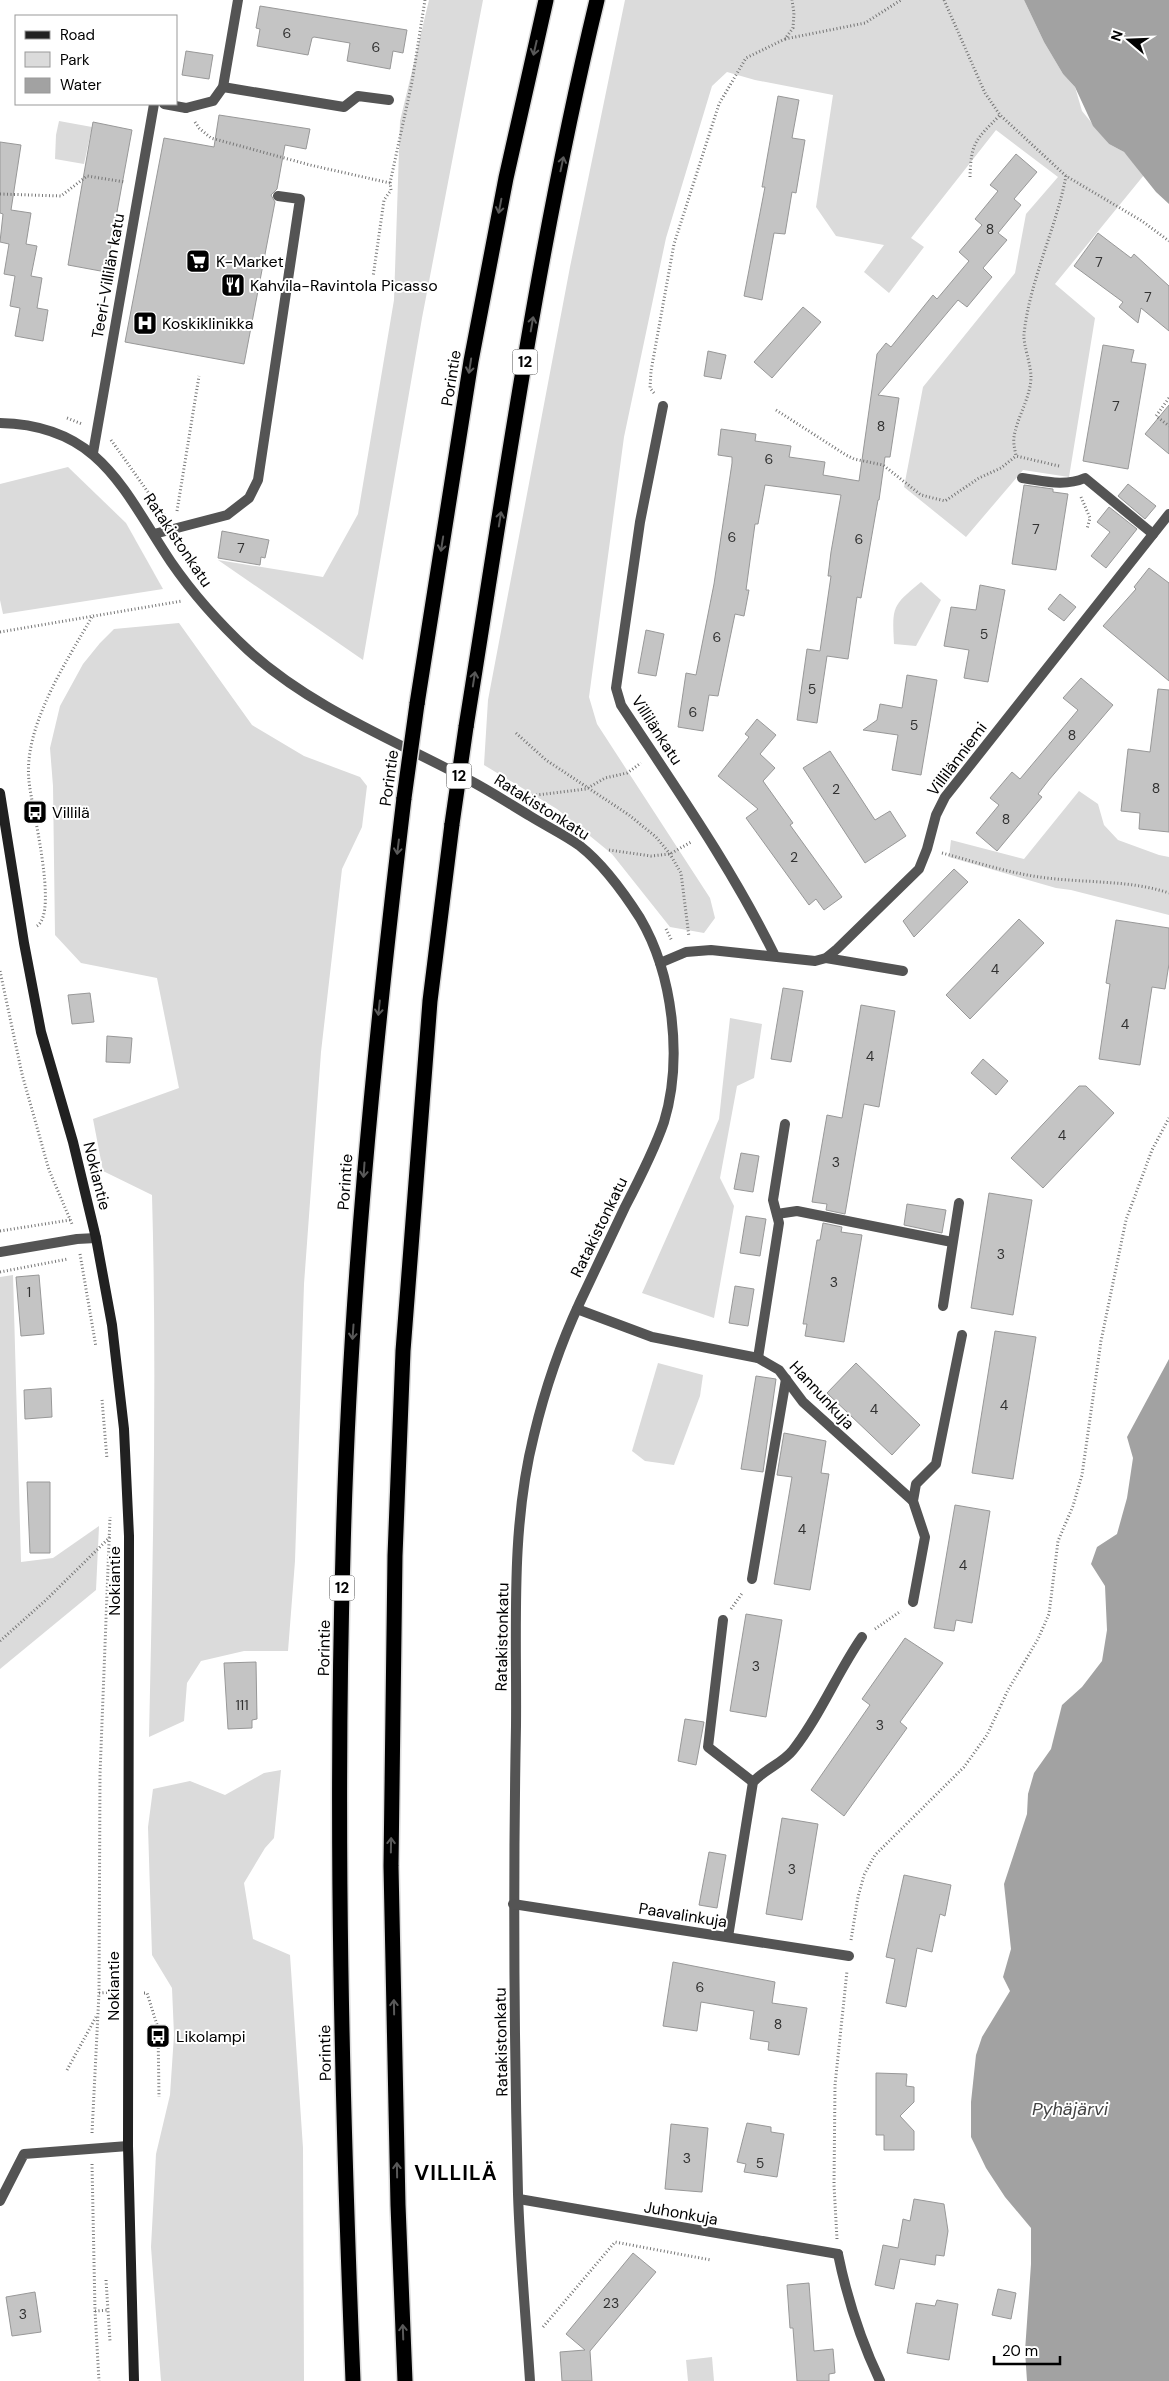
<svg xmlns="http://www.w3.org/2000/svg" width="1169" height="2381" viewBox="0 0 1169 2381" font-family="'DM Sans',sans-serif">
<rect width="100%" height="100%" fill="#fff"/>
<g fill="#dbdbdb">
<polygon points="429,0 483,0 422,318 363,660 218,560 323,577 358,514 394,300 400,121"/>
<polygon points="625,0 1024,0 1044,42 1063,74 1075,87 1082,111 1109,144 1124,152 1144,175 1055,284 1095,318 1069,477 1023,470 966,537 904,487 923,387 1015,273 1026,214 1058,177 996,130 911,238 924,247 889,293 864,272 884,245 836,236 816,207 833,95 755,80 727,72 712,86 666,238 624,437 589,697 597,724 710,898 715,918 704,933 670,927 612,854 557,809 484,765 488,700 570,267"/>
<polygon points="59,121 92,127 84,164 55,159 56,135"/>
<polygon points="68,467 126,523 163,589 3,614 0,600 0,484"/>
<path d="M921,582L941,600L916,646L894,644C892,606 892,606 921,582Z"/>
<path d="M179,623L252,725L304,756L360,777L367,786L362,827L342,869L321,1052L304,1284L295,1561L288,1651H244L201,1661L187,1683L184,1721L149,1737C153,1556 157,1376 152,1195L103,1171L93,1119L179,1088L157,978L81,963L55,935L53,786L50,748L60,706L83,664L100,643L114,629Z"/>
<polygon points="1079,791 1098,804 1104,825 1118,840 1159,855 1169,857 1169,915 1071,890 1056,888 949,857 951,840 1024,859"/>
<polygon points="730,1018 762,1024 754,1078 737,1086 720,1178 734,1206 714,1318 642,1293 719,1119"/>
<polygon points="13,1275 21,1562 53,1558 99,1526 96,1590 0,1669 0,1277"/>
<polygon points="658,1363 703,1375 700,1396 674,1465 645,1461 632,1451"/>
<polygon points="281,1770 274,1838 265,1848 244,1883 253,1939 290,1955 303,2148 304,2381 161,2381 151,2247 156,2154 170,2095 174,2035 172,1988 152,1955 148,1827 153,1789 190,1781 225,1795 264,1773"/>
<polygon points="712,2357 714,2381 688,2381 686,2360"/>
</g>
<g fill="#a2a2a2">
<polygon points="1024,0 1169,0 1169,204 1156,192 1124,152 1109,144 1093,126 1075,87 1063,74 1044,42"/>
<polygon points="1169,1359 1169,2381 1027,2381 1025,2351 1031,2264 1031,2228 1005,2197 986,2168 971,2137 971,2102 976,2055 982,2037 1010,1991 1003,1977 1011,1949 1004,1884 1027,1814 1028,1794 1034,1773 1051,1749 1062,1705 1082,1687 1102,1661 1107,1630 1105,1586 1091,1564 1097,1547 1117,1534 1127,1498 1133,1458 1127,1437"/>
</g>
<g fill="#c4c4c4" stroke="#989898">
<polygon points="260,6 407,30 403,53 393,51 390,69 347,61 350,43 314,37 312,38 308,55 257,46 260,29 256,28"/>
<polygon points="186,51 213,55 209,79 182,75"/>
<polygon points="778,96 799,100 792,138 805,140 796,193 792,192 785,234 774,233 762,300 744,296 765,187 762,187"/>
<polygon points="219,115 310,129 306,149 285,145 277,189 271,195 275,202 244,364 125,342 164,138 214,147"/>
<polygon points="93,122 132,130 106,272 68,265"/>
<polygon points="0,142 21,145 11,210 31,213 26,244 37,246 31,276 42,278 37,308 48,310 43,341 15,336 20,308 10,306 15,276 4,274 9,244 0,242 3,214 0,213"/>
<polygon points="1016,154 1037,172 1014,199 1021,205 998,233 1007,240 983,268 992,277 967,307 958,300 878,395 899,398 890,457 885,457 879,500 878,500 861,598 857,597 848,659 827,656 817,723 797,720 807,649 820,651 831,576 828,576 831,552 841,495 765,485 758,524 755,524 746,590 749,590 744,616 735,614 718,696 709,695 703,731 678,727 686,673 696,675 714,584 732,463 732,457 718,455 721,429 756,434 755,441 791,446 789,457 825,462 823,475 859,481 877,354 886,343 891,347 933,295 937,299 969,261 959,252 982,225 975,219 998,191 990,185"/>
<polygon points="1098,233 1131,258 1134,254 1169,286 1169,331 1141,308 1138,323 1119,307 1123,302 1074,266"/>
<polygon points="803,307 821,322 772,378 754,362"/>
<polygon points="1103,345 1134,350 1131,362 1146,364 1128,469 1083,461"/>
<polygon points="708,351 726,355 721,379 704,376"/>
<polygon points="1169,405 1169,454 1145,434"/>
<polygon points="1128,484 1156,506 1145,519 1118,496"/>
<polygon points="1024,485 1053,489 1053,492 1068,494 1056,570 1012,564"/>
<polygon points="1109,507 1137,529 1106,568 1091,556 1110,532 1097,522"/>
<polygon points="222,531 269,540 265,558 261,557 260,565 218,558"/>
<polygon points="1149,568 1169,583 1169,681 1103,626 1136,589 1134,587"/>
<polygon points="980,585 1005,590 988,682 964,678 969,650 944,646 951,607 976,610"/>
<polygon points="1060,594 1076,607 1064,621 1048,609"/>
<polygon points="646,630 664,634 656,676 638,673"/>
<polygon points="907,675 937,680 921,775 892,770 898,735 863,730 877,720 880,704 902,708"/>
<polygon points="1081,678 1113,705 1048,781 1038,794 1042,797 997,851 976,833 999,805 990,798 1012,772 1020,779 1078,710 1063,698"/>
<polygon points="1158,689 1169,690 1169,832 1139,829 1140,813 1121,811 1128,749 1150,752"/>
<polygon points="757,719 776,735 760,754 775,768 763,781 793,823 790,825 842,897 824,910 816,899 809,905 746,818 758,809 718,776 749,737 745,734"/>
<polygon points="830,751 875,820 890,811 906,836 865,863 803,768"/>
<polygon points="954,869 968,882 914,937 903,921"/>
<polygon points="1019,919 1044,943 970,1019 946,995"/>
<polygon points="1116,920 1169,928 1169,964 1165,989 1152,987 1140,1065 1099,1059 1110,984 1106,983"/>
<polygon points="783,988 803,991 791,1062 771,1059"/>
<polygon points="90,993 94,1022 72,1024 68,995"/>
<polygon points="861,1005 895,1011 879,1107 864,1104 845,1214 826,1210 827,1204 812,1202 827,1115 842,1118"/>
<polygon points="107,1036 132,1038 130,1063 106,1062"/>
<polygon points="983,1059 1008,1081 996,1095 971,1073"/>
<polygon points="1079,1086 1086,1086 1114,1113 1043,1188 1011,1158"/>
<polygon points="741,1153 759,1156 753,1192 734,1189"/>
<polygon points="989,1193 1032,1200 1013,1315 971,1308"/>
<polygon points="907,1204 946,1210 942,1233 904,1225"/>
<polygon points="746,1216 766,1219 760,1256 740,1253"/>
<polygon points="823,1223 842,1227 841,1232 862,1235 844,1342 805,1336 807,1324 803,1324 817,1240 820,1240"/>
<polygon points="39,1275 44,1334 21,1336 16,1277"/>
<polygon points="735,1286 754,1289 748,1326 729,1323"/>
<polygon points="995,1331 1036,1337 1013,1479 972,1473"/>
<polygon points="856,1363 920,1425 892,1455 827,1393"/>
<polygon points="756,1376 776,1379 763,1472 741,1469"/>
<polygon points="51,1388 52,1417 25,1419 24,1390"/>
<polygon points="784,1433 826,1441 821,1473 829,1474 810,1590 774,1584 792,1477 777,1475"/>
<polygon points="27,1482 50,1482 50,1553 30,1553"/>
<polygon points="955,1505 990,1511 972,1623 956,1620 954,1631 934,1628"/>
<polygon points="746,1614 782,1620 766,1717 730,1711"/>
<polygon points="905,1638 943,1663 900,1722 907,1728 844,1816 811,1790 870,1705 862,1699"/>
<polygon points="256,1662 257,1719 252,1720 252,1728 228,1729 224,1663"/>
<polygon points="685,1719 704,1722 696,1765 678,1761"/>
<polygon points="782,1818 818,1824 802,1920 766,1914"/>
<polygon points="709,1852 726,1855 717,1908 699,1905"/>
<polygon points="904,1875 951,1885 945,1916 940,1914 932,1952 917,1948 906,2007 886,2003 895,1959 886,1957"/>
<polygon points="673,1962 775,1982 772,2003 807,2008 799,2055 768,2050 769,2042 750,2039 754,2011 701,2002 697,2031 663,2026"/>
<polygon points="876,2073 907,2074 906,2086 914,2087 914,2102 900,2116 914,2131 914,2150 884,2150 884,2135 876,2135"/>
<polygon points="747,2123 771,2127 771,2132 784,2134 777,2177 744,2172 746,2164 737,2162"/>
<polygon points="671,2124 708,2128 702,2192 665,2189"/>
<polygon points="914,2199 944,2204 948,2231 944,2256 936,2255 935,2265 900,2259 894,2289 875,2285 883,2245 898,2248 903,2219 910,2221"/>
<polygon points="633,2253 656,2272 590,2351 592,2381 562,2381 560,2352 585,2350 566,2334"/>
<polygon points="809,2283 814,2351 833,2349 835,2373 829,2374 829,2381 797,2381 793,2328 790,2328 787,2285"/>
<polygon points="998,2289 1016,2293 1011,2319 992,2315"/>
<polygon points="35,2292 41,2332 12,2336 6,2297"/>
<polygon points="937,2300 958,2304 949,2360 907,2353 916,2303 935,2306"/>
</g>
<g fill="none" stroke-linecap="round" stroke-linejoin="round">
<g stroke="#dbdbdb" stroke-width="18">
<g id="highway">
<polyline points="417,704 471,361 506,178 546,0"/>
<path d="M466,727C505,484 539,239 597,0"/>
<path d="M353,2381C342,2105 335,1829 343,1553C349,1300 374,1049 404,798"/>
<polyline points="405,2381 398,2205 391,1866 395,1556 403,1351 430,1001 452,824"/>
</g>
</g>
<g stroke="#767676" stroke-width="3" stroke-dasharray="1 2.5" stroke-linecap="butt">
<polyline points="944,0 985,93 1000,115 1066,176 1142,221 1169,241"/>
<polyline points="785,39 865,23 901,0"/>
<polyline points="195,122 199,128 211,138 310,165 390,183 391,190 384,200 373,277"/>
<path d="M970,177C971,141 976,140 1000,115"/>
<polyline points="390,183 412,82 425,0"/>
<polyline points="0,194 61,196 87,176 125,182"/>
<polyline points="654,393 650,388 651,371 674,244 719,104 746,58 785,39 793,28 794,13 792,0"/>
<polyline points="1169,398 1156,416 1169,426"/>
<polyline points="776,410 846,455 854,459 883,465 921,495 945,501 979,478 1001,468 1016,456"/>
<polyline points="67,418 82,424"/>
<polyline points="111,440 165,516"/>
<path d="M1059,466L1016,456C1015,450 1013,443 1014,437C1017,417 1030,399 1031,378C1031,363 1023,345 1024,334C1030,279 1056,229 1066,176"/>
<polyline points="1081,497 1090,518 1087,529"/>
<polyline points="177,511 199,376"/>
<polyline points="0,632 182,601"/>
<polyline points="516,733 546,760 629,815 656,837 670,854 681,873 689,937"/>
<polyline points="529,796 586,789 605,778 627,773 641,763"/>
<polyline points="609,850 651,856 670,854 691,842"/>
<path d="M942,853C976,862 1011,874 1047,878C1087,883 1130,880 1169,893"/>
<path d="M37,926C59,912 31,806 29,781C23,726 67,661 93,615"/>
<polyline points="666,929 672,941"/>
<polyline points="0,971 22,1074 49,1170 72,1224"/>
<polyline points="0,1231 70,1220"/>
<polyline points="80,1254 96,1347"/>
<polyline points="0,1272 68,1259"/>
<polyline points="102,1400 107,1459"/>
<polyline points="731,1609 743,1592"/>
<polyline points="875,1629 901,1611"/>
<polyline points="0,1641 46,1600 110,1537"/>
<polyline points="851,1940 858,1897 864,1875 875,1855 964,1767 987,1735 1008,1690 1038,1639 1049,1614 1058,1541 1073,1506 1082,1475 1101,1341 1126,1220 1152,1150 1169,1118"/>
<polyline points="99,1993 113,1992"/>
<polyline points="144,1993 147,1993 158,2028 159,2097"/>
<polyline points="67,2070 96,2017"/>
<polyline points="92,2133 99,1993 100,1774 110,1517"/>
<polyline points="92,2164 95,2311 99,2381"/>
<polyline points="837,2239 834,2185 835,2085 847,1971"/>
<polyline points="106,2280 110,2341"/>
<polyline points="95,2311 108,2310"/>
<polyline points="543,2327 615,2242 711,2260"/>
</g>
<g stroke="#545454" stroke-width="10">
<polyline points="223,87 344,107 358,96 389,100"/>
<polyline points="186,108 213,101 223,87 238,0"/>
<path d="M1022,478C1044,481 1064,487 1085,478L1153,534"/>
<polyline points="154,534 227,515 249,498 258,480 300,199 278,196"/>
<polyline points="826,958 903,971"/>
<polyline points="777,1214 797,1211 952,1242"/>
<polyline points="943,1306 959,1203"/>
<polyline points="758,1358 779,1223 773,1200 785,1124"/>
<polyline points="752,1579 786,1379"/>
<polyline points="913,1602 925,1537 913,1501 916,1484 936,1464 962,1335"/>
<polyline points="723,1620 708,1747 753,1782"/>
<path d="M728,1937L753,1782C765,1769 783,1763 793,1750C820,1716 837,1673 862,1637"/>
<path d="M838,2254C847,2298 861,2341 880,2381"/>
</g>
<g stroke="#545454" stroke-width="10">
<polyline points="164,104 186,108"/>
<path d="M663,406L640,522L616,688L621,705C675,787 732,868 775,956"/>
<path d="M0,423C100,425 123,490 171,562C193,594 220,624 248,650C312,708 394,740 469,780C490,791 510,804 530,816C546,826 565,835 580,846C603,864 624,893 640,918C673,974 683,1059 664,1122C654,1151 639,1180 625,1207C610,1239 595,1270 580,1302C560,1345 545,1389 534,1435C510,1529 517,1630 516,1726C513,1882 514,2038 518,2194C520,2256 526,2319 530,2381"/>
<polyline points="93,453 154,104"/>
<polyline points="660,963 686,952 711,950 815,961 826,958 837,949 919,869 927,849 936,815 945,797 1169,514"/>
<polyline points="0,1252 77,1239 96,1238"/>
<polyline points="577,1309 652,1337 758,1358 779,1370 803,1402 913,1501"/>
<polyline points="513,1904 849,1956"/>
<polyline points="519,2199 838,2254"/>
<polyline points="0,2201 24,2154 128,2146"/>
</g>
<polyline stroke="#212121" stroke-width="10" points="0,793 24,943 41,1032 73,1142 96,1238 112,1325 124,1429 129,1536 128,2146 134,2381"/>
<use href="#highway" stroke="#000" stroke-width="15"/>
<g stroke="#dbdbdb" stroke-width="18" stroke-linecap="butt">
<g id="highway-bridge">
<polyline points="404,798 417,704"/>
<polyline points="452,824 466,727"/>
</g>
</g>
<use href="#highway-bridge" stroke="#000" stroke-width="15"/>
</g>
<defs><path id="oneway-shaft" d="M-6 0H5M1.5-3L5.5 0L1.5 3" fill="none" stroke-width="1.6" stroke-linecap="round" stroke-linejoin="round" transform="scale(1.25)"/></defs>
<g stroke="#595959">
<use href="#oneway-shaft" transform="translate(535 48) rotate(103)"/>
<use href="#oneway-shaft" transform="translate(562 164) rotate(-78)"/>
<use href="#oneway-shaft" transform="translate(500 206) rotate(101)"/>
<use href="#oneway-shaft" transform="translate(532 324) rotate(-80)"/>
<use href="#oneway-shaft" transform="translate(470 366) rotate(99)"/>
<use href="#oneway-shaft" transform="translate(500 519) rotate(-81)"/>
<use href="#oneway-shaft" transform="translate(442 544) rotate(99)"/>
<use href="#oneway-shaft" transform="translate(474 679) rotate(-81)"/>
<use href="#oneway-shaft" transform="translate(398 847) rotate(97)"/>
<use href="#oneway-shaft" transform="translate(379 1008) rotate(96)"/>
<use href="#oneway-shaft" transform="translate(364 1170) rotate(94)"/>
<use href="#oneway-shaft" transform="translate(353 1332) rotate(94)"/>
<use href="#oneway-shaft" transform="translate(391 1845) rotate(-89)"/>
<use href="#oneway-shaft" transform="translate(394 2007) rotate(-91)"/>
<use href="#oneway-shaft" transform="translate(397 2170) rotate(-91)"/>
<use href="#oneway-shaft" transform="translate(403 2332) rotate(-92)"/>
</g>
<defs>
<g id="supermarket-square" transform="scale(1.25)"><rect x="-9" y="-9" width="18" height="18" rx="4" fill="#000" stroke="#fff"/><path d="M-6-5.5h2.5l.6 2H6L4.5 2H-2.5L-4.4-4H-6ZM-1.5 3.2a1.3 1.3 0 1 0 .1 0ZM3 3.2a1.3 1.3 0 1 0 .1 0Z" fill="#fff"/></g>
<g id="restaurant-square" transform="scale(1.25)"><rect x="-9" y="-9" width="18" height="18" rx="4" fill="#000" stroke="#fff"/><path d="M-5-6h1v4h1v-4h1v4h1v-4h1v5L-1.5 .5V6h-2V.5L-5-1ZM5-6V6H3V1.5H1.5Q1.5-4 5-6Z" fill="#fff"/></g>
<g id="hospital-square" transform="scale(1.25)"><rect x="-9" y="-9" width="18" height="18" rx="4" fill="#000" stroke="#fff"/><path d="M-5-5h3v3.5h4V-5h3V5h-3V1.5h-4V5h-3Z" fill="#fff"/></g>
<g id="bus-square" transform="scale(1.25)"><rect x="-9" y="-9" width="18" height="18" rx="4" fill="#000" stroke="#fff"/><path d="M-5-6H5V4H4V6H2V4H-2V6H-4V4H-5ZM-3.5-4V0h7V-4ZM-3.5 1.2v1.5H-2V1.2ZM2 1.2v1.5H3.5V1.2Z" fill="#fff"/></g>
</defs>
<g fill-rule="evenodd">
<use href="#supermarket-square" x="198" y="261"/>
<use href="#restaurant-square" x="233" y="285"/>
<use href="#hospital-square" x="145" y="323"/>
<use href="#bus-square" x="35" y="812"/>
<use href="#bus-square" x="158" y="2036"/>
</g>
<g text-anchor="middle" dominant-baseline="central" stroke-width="4" stroke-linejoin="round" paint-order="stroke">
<g font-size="14" fill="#313131">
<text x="287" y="33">6</text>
<text x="376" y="47">6</text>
<text x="990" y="229">8</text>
<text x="1099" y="262">7</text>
<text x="1148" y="297">7</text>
<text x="1116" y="406">7</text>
<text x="881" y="426">8</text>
<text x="769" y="459">6</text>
<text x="1036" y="529">7</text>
<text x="732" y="537">6</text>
<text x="859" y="539">6</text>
<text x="241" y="548">7</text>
<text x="984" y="634">5</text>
<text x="717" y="637">6</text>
<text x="812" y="689">5</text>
<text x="693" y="712">6</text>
<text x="914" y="725">5</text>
<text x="1072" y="735">8</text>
<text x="1156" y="788">8</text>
<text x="836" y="789">2</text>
<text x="1006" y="819">8</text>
<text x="794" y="857">2</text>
<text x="995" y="969">4</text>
<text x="1125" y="1024">4</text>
<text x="870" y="1056">4</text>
<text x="1062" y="1135">4</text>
<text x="836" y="1162">3</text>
<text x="1001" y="1254">3</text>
<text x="834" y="1282">3</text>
<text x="29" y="1292">1</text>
<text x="1004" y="1405">4</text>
<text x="874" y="1409">4</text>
<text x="802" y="1529">4</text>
<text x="963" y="1565">4</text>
<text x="756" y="1666">3</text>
<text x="242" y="1705">111</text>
<text x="880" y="1725">3</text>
<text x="792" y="1869">3</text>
<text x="700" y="1987">6</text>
<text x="778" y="2024">8</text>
<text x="687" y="2158">3</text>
<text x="760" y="2163">5</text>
<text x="611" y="2303">23</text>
<text x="23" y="2314">3</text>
</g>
<g fill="#fff" stroke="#4c4c4c" stroke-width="1">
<rect x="512.5" y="349.5" width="25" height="25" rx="4"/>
<rect x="446.5" y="763.5" width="25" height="25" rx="4"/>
<rect x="329.5" y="1575.5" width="25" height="25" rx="4"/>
</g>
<g font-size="15" font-weight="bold" fill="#000">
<text x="525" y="362">12</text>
<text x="459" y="776">12</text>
<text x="342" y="1588">12</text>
</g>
<g font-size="16" fill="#000" stroke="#fff" text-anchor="start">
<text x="216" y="261">K-Market</text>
<text x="250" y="285">Kahvila-Ravintola Picasso</text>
<text x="162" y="323">Koskiklinikka</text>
<text x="52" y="812">Villilä</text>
<text x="176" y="2036">Likolampi</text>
</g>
<g font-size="16" fill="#000" stroke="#fff">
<text transform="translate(108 276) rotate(-80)">Teeri-Villilän katu</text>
<text transform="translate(451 378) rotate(-81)">Porintie</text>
<text transform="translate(178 540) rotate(56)">Ratakistonkatu</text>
<text transform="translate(657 730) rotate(57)">Villilänkatu</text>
<text transform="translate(957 759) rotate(-53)">Villilänniemi</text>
<text transform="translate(389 778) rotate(-82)">Porintie</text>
<text transform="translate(542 807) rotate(32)">Ratakistonkatu</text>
<text transform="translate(97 1176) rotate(76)">Nokiantie</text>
<text transform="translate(345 1182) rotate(-86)">Porintie</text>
<text transform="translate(599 1227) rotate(-64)">Ratakistonkatu</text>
<text transform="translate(822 1395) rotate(47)">Hannunkuja</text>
<text transform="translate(114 1581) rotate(-90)">Nokiantie</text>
<text transform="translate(502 1637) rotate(-89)">Ratakistonkatu</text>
<text transform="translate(324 1648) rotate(-89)">Porintie</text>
<text transform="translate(683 1915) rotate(9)">Paavalinkuja</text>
<text transform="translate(113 1986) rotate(-90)">Nokiantie</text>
<text transform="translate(501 2042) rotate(-91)">Ratakistonkatu</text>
<text transform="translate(325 2053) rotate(-91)">Porintie</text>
<text transform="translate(681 2213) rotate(10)">Juhonkuja</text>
</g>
<g font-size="18" font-style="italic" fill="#434343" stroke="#fff">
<text x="1070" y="2109">Pyhäjärvi</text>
</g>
<g font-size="21" font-weight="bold" letter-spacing="1" fill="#000" stroke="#fff">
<text x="456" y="2173">VILLILÄ</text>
</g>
</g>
<rect x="15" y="15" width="162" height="90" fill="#ffffff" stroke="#999999"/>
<rect x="25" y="31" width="25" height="8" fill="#212121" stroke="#999999"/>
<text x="60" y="40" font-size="15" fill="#000000">Road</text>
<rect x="25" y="52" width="25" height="15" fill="#dbdbdb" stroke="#999999"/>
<text x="60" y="65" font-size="15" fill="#000000">Park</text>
<rect x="25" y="78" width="25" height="15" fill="#a2a2a2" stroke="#999999"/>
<text x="60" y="90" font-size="15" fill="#000000">Water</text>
<g transform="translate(1129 40) rotate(289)" stroke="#ffffff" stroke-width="4" paint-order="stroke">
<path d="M0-4L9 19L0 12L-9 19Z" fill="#000000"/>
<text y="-8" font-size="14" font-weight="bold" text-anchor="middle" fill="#000000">N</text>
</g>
<path d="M994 2356v8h66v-8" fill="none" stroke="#000000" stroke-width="2.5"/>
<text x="1002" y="2356" font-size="15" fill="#000000" stroke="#ffffff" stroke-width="4" paint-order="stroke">20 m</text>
</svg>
